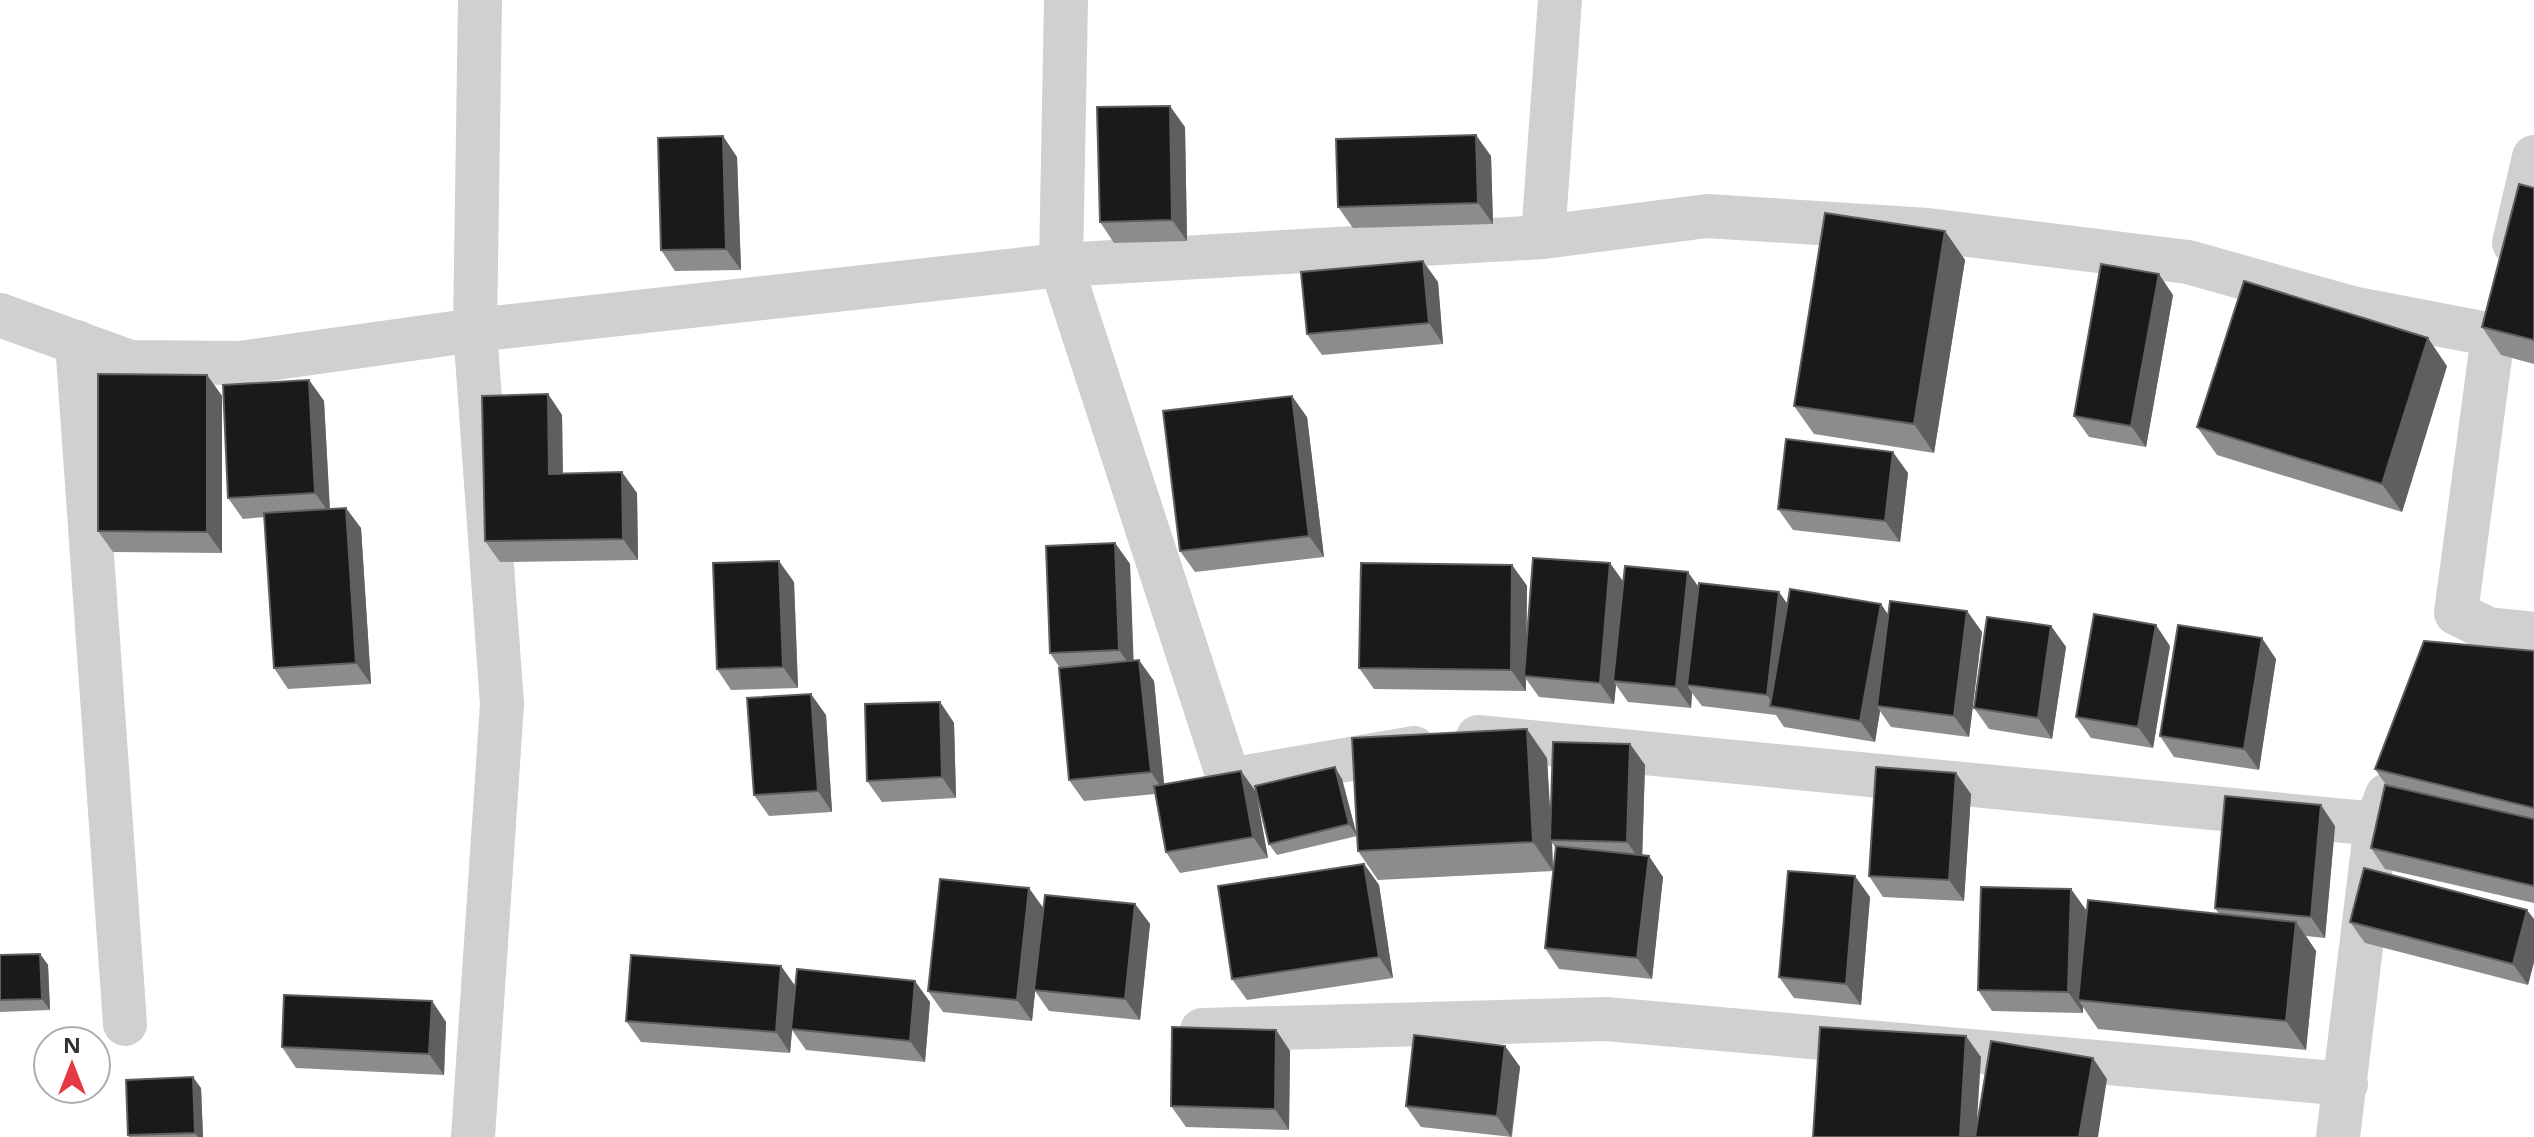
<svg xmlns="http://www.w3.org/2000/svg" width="2534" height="1137" viewBox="0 0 2534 1137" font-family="'Noto Sans',sans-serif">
<rect width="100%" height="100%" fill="#fff"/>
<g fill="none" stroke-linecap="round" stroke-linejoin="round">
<g stroke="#d0d0d0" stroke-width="44">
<polyline points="1066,0 1061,265 1229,780 1414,748"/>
<polyline points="1560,0 1543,237 1707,216 1928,230 2188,262 2352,308 2493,335 2456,613 2488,629 2534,634"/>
<polyline points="2514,243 2534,157"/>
<polyline points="0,315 130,362 240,363 475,330 1061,265 1543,237"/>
<polyline points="77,342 125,1024"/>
<polyline points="1478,737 2376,824"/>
<polyline points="1202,1030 1606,1019 2346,1084"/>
<polyline points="473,1137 502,704 475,330 480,0"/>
<polyline points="2338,1137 2376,824 2387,795"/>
</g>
</g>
<g fill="#8c8c8c" fill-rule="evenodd">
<polygon points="1185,127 1187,241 1114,243 1100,222"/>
<polygon points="1491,156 1493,224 1353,228 1338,207"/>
<polygon points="737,157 741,270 675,271 661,250"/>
<polygon points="2534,188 2534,364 2501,355 2482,327"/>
<polygon points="1945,231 1965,260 1934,453 1814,434 1794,406"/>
<polygon points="1438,282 1443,344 1322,355 1307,334"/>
<polygon points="2173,295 2146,447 2089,437 2074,416"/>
<polygon points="2447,366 2402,512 2217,455 2197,427"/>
<polygon points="207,375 222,396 222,553 113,552 98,531"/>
<polygon points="309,380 324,401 330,509 361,528 371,684 288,689 274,668 265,517 243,519 228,498"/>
<polygon points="548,394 562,415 563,473 637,493 638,560 500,562 485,541"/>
<polygon points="1307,417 1324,557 1195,572 1180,551"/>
<polygon points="1908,473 1900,542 1793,530 1778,509"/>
<polygon points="1115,543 1130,564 1133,661 1154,681 1164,784 1241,771 1256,792 1268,858 1180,873 1166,852 1155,794 1084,801 1069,780 1060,668 1050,653"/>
<polygon points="1610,563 1623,583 1699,588 1787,604 1881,604 1888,615 1967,611 1982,632 1969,737 1891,727 1880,711 1875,742 1784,727 1776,715 1702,706 1692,693 1691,708 1628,702 1616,685 1614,704 1539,697 1526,679 1526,691 1374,689 1359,668 1512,565 1527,586 1526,653"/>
<polygon points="794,582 798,688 731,690 717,669"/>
<polygon points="2051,626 2066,647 2052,739 1989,729 1974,708"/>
<polygon points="2170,646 2153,748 2091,738 2076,717"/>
<polygon points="2534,651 2534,903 2385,869 2371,848 2386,785 2375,769"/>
<polygon points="2276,659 2259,770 2174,757 2160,736"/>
<polygon points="940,702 954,723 956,798 882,802 867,781"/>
<polygon points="826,715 832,812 769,816 754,795"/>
<path d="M1630,744L1645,765L1642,856L1663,877L1652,979L1559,969L1545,948L1553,871L1378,880L1358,851L1547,758L1550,818ZM1552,843L1556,848L1553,870Z"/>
<polygon points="1342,779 1357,836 1277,855 1269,844"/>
<polygon points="1971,794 1964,901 1883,897 1869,876"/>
<polygon points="2335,826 2325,938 2306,936 2316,951 2306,1050 2098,1029 2083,1007 2083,1013 1992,1011 1978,990 2071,889 2086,910 2085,932 2219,914 2215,908"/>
<polygon points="1364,864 1379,885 1393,978 1247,1000 1232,979"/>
<polygon points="1870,897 1861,1005 1794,998 1779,977"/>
<polygon points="1135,904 1150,924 1140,1020 1049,1011 1035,991 1032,1021 943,1012 928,991 1043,908"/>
<polygon points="2534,919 2534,962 2528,985 2365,943 2350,922"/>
<polygon points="40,954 48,965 50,1010 0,1012 0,955"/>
<polygon points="781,966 795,987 930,1002 925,1062 806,1050 792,1030 790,1053 641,1042 626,1021"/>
<polygon points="432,1001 446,1022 444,1075 296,1068 282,1047"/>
<polygon points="1276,1030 1290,1051 1289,1130 1186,1127 1171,1106"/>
<polygon points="1505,1046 1520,1067 1512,1137 1421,1127 1406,1106"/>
<polygon points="201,1088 203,1137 129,1137 128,1135"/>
</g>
<g fill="#5f5f5f">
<polygon points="1170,106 1185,127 1187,241 1172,220"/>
<polygon points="1476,135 1491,156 1493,224 1478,203"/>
<polygon points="723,136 737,157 741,270 726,249"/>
<polygon points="1945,231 1965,260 1934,453 1914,424"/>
<polygon points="1423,261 1438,282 1443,344 1429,323"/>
<polygon points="2159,274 2173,295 2146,447 2131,426"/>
<polygon points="2428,338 2447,366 2402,512 2382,484"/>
<polygon points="207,375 222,396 222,553 207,532"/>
<polygon points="309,380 324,401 330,514 315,493"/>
<polygon points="548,394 562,415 563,494 549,474"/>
<polygon points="1292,396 1307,417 1324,557 1309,536"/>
<polygon points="1893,452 1908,473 1900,542 1885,521"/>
<polygon points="622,472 637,493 638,560 623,539"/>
<polygon points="346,508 361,528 371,684 356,663"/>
<polygon points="1115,543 1130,564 1134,671 1119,650"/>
<polygon points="779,561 794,582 798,688 783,667"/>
<polygon points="1610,563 1625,584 1613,681 1616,685 1614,704 1600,683"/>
<polygon points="1512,565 1527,586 1526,677 1524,676 1526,679 1526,691 1511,670"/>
<polygon points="1688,572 1703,593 1687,685 1692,693 1691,708 1676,687"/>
<polygon points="1779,592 1794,613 1775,707 1767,695"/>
<polygon points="1881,604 1895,625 1877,706 1880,711 1875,742 1860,721"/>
<polygon points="1967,611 1982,632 1969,737 1954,716"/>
<polygon points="2156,625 2170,646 2153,748 2138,727"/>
<polygon points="2051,626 2066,647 2052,739 2038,718"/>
<polygon points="2262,638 2276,659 2259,770 2244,749"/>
<polygon points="1139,660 1154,681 1165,793 1151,772"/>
<polygon points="811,694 826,715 832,812 818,791"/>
<polygon points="940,702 954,723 956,798 942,777"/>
<polygon points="1527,729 1547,758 1552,840 1550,840 1552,843 1553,871 1533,842"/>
<polygon points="1630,744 1645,765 1642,863 1627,842"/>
<polygon points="1335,767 1342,779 1357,836 1349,824"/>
<polygon points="1241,771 1256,792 1268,858 1253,837"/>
<polygon points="1956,773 1971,794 1964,901 1949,880"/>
<polygon points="2321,805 2335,826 2325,938 2311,917"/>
<polygon points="1649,856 1663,877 1652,979 1637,958"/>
<polygon points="1364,864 1379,885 1393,978 1379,957"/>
<polygon points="1855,876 1870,897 1861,1005 1846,984"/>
<polygon points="1029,888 1044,909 1032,1021 1017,1000"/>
<polygon points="2071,889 2086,910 2083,1001 2078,1000 2083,1007 2083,1013 2068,992"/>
<polygon points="1135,904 1150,924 1140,1020 1125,999"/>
<polygon points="2527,910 2534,919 2534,962 2528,985 2513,964"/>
<polygon points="2296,922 2316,951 2306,1050 2286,1021"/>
<polygon points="40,954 48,965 50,1010 42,999"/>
<polygon points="781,966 796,987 790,1053 776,1032"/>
<polygon points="915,981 930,1002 925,1062 910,1041"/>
<polygon points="432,1001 446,1022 444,1075 429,1054"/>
<polygon points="1276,1030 1290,1051 1289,1130 1275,1109"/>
<polygon points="1966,1036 1981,1057 1976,1137 1960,1137"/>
<polygon points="1505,1046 1520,1067 1511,1137 1497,1116"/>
<polygon points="2093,1058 2107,1079 2098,1137 2079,1137"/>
<polygon points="193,1077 201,1088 203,1137 198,1137 195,1133"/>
</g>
<g fill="#1a1a1a" stroke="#5f5f5f" stroke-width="2">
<polygon points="1170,106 1172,220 1100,222 1097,107"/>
<polygon points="1476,135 1478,203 1338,207 1336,139"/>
<polygon points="723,136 726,249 661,250 658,138"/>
<polygon points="2519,184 2534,188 2534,340 2482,327"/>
<polygon points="1825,213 1945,231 1914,424 1794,406"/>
<polygon points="1423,261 1429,323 1307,334 1301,272"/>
<polygon points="2101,264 2159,274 2131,426 2074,416"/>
<polygon points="2244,281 2428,338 2382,484 2197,427"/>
<polygon points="98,374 207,375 207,532 98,531"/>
<polygon points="309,380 315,493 228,498 223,385"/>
<polygon points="548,394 549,474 622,472 623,539 485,541 482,396"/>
<polygon points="1292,396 1309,536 1180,551 1163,411"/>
<polygon points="1786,439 1893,452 1885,521 1778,509"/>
<polygon points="346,508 356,663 274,668 264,513"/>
<polygon points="1115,543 1119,650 1050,653 1046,546"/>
<polygon points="1533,558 1610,563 1600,683 1524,676"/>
<polygon points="779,561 783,667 717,669 713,563"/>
<polygon points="1361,563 1512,565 1511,670 1359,668"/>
<polygon points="1625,566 1688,572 1676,687 1613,681"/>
<polygon points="1699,583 1779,592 1767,695 1687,685"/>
<polygon points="1790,589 1881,604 1860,721 1770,706"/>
<polygon points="1890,601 1967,611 1954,716 1877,706"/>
<polygon points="2094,614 2156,625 2138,727 2076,717"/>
<polygon points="1987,617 2051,626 2038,718 1974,708"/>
<polygon points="2178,625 2262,638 2244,749 2160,736"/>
<polygon points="2424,641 2534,651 2534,808 2375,769"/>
<polygon points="1139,660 1151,772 1069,780 1059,668"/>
<polygon points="811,694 818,791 754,795 747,698"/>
<polygon points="940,702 942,777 867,781 865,704"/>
<polygon points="1527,729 1533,842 1358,851 1352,738"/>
<polygon points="1553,742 1630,744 1627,842 1550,840"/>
<polygon points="1335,767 1349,824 1269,844 1255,786"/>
<polygon points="1876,767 1956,773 1949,880 1869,876"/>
<polygon points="1241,771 1253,837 1166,852 1154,786"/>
<polygon points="2385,785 2534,819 2534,886 2371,848"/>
<polygon points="2225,796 2321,805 2311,917 2215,908"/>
<polygon points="1556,846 1649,856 1637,958 1545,948"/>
<polygon points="1364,864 1379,957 1232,979 1218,886"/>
<polygon points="2364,868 2527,910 2513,964 2350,922"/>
<polygon points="1788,871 1855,876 1846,984 1779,977"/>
<polygon points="940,879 1029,888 1017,1000 928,991"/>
<polygon points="1981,887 2071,889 2068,992 1978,990"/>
<polygon points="1045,895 1135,904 1125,999 1034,990"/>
<polygon points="2088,900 2296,922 2286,1021 2078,1000"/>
<polygon points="40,954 42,999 0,1000 0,955"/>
<polygon points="631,955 781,966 776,1032 626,1021"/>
<polygon points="797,969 915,981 910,1041 791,1029"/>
<polygon points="284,995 432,1001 429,1054 282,1047"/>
<polygon points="1172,1027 1276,1030 1275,1109 1171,1106"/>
<polygon points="1820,1027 1966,1036 1960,1137 1813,1137"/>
<polygon points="1414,1035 1505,1046 1497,1116 1406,1106"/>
<polygon points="1991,1041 2093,1058 2079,1137 1975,1137"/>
<polygon points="193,1077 195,1133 128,1135 126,1080"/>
</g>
<g transform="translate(72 1065)"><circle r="38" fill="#ffffff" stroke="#adadad" stroke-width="2"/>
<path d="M0-6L14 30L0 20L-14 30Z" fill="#e63946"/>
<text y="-12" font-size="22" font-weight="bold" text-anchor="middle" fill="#333333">N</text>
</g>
</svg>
